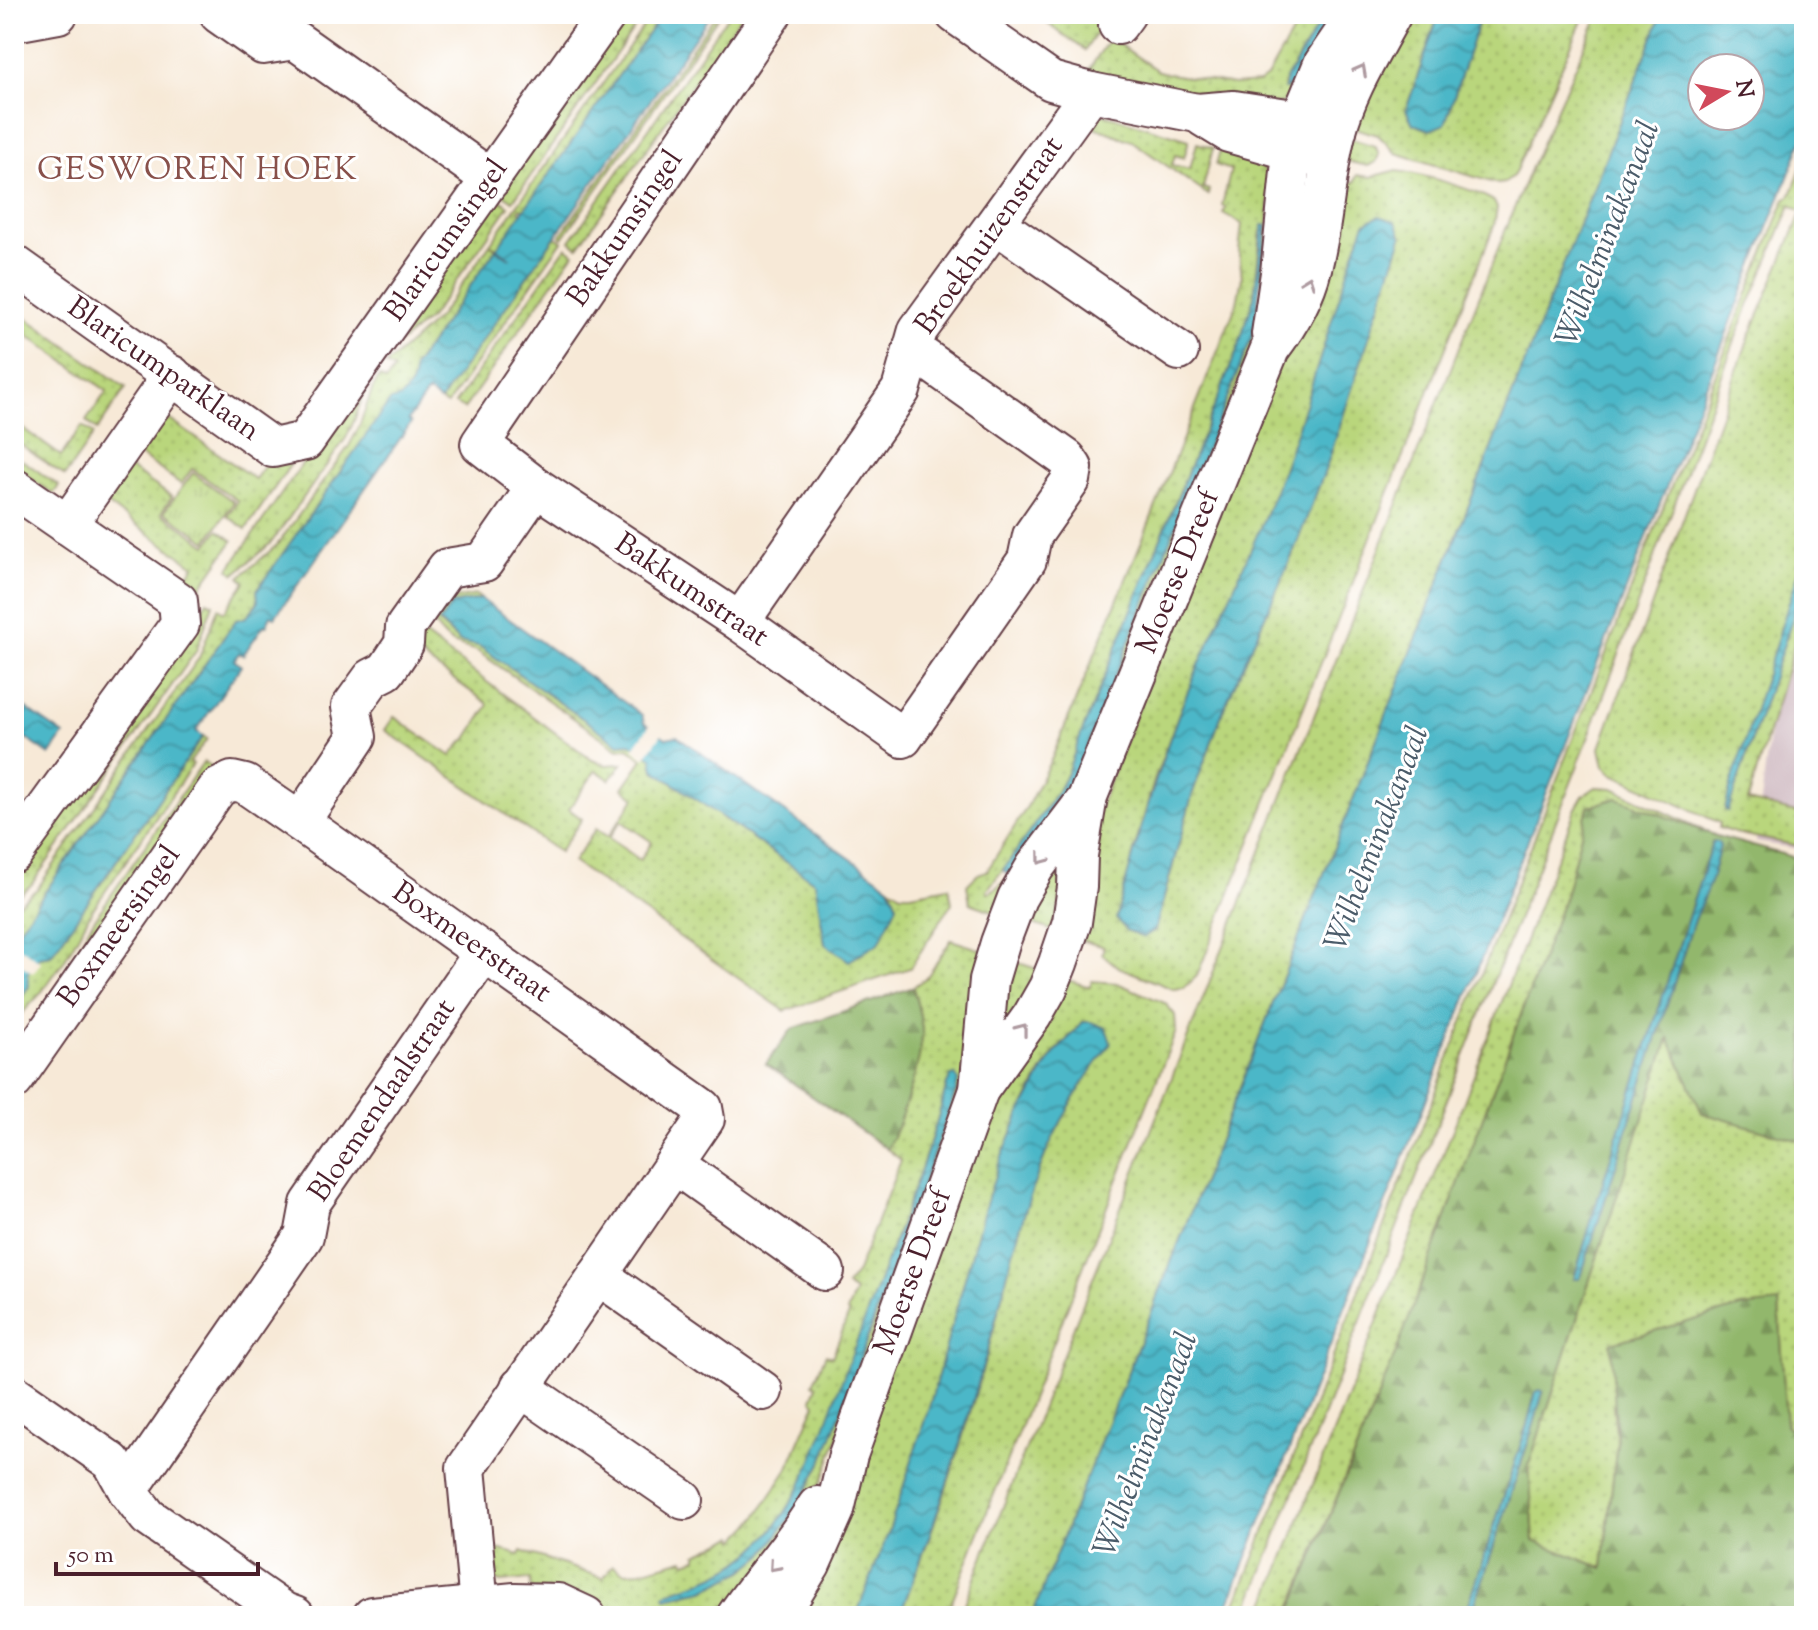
<svg xmlns="http://www.w3.org/2000/svg" width="1818" height="1630" viewBox="0 0 1818 1630" font-family="'Sorts Mill Goudy',serif">
<defs>
<pattern id="grass-dots" width="8" height="8" patternUnits="userSpaceOnUse" patternTransform="scale(2)"><rect width="8" height="8" fill="#b9d67c"/><path d="M2 2h.1M6 6h.1" fill="none" stroke="#a1b76b" stroke-width="1.8" stroke-linecap="round"/></pattern>
<pattern id="forest-firs" width="22" height="20" patternUnits="userSpaceOnUse" patternTransform="scale(2)"><rect width="22" height="20" fill="#92b76c"/><path d="M5 1l3.5 6h-7zM16 11l3.5 6h-7z" fill="#799459"/></pattern>
<pattern id="park-tufts" width="24" height="20" patternUnits="userSpaceOnUse" patternTransform="scale(2)"><rect width="24" height="20" fill="#b9d67c"/><path d="M3 7l-1-3M5 7V3M7 7l1-3M15 17l-1-3M17 17v-4M19 17l1-3" fill="none" stroke="#a1b76b"/></pattern>
<pattern id="water-waves" width="16" height="10" patternUnits="userSpaceOnUse" patternTransform="scale(2)"><rect width="16" height="10" fill="#4cb7c8"/><path d="M0 5q4-4 8 0t8 0" fill="none" stroke="#4194a3"/></pattern>
</defs>
<rect width="100%" height="100%" fill="#fff"/>
<filter id="ink" filterUnits="userSpaceOnUse"><feTurbulence type="fractalNoise" baseFrequency=".0125" numOctaves="2"/><feDisplacementMap in="SourceGraphic" scale="16" xChannelSelector="R" yChannelSelector="G"/><feConvolveMatrix kernelMatrix="1 2 1 2 8 2 1 2 1" color-interpolation-filters="sRGB"/></filter>
<filter id="wash" filterUnits="userSpaceOnUse"><feTurbulence type="fractalNoise" baseFrequency=".006" numOctaves="4" result="noise"/><feDisplacementMap in="SourceGraphic" scale="32" xChannelSelector="R" yChannelSelector="G"/><feGaussianBlur stdDeviation="1.8" result="paint"/><feColorMatrix in="noise" values="0 0 0 0 0 0 0 0 0 0 0 0 0 0 0 0 0 1.4 0 .05"/><feComposite in="paint" operator="in"/></filter>
<g filter="url(#wash)">
<rect width="100%" height="100%" fill="#f7e9d7"/>
<polygon fill="#d2bec5" points="1804,453 1804,850 1756,842"/>
<g fill="url(#grass-dots)" stroke="#827a54" stroke-width="2" fill-rule="evenodd">
<polygon points="621,14 644,14 513,201 497,190"/>
<polygon points="652,14 662,14 524,210 520,208 519,211 522,213 497,248 491,245 496,249 413,368 415,379 413,383 257,590 258,601 247,617 236,620 17,932 18,942 14,948 14,907 37,889 199,658 218,608 224,612 245,582 240,577 277,545 349,446 359,427 372,390 379,377 386,381 394,370 386,365 438,318"/>
<polygon points="716,14 720,14 563,238 560,236"/>
<polygon points="729,14 742,14 578,247 570,241"/>
<polygon points="1034,14 1110,14 1085,50"/>
<polygon points="1303,14 1325,14 1286,79 1283,86 1287,89 1298,75 1292,99 1268,107 1086,74 1110,38 1158,71 1170,74 1234,85 1259,83 1267,77"/>
<polygon points="1400,14 1439,14 1406,110 1413,124 1430,130 1445,123 1481,14 1585,14 1514,175 1505,183 1498,184 1396,153 1378,135 1348,126"/>
<polygon points="1599,14 1662,14 1032,1616 960,1616 1503,236 1533,162"/>
<polygon points="1094,115 1107,115 1189,140 1184,158 1175,155 1172,165 1190,169 1197,143 1213,148 1203,188 1209,190 1208,195 1132,141 1086,124"/>
<polygon points="1345,137 1375,146 1379,154 1376,162 1368,166 1340,160"/>
<path d="M1220,150C1241,156 1260,158 1270,180L1265,315L1072,800L998,913L970,903L967,885L978,874L987,871L1028,805L1052,758L1148,526L1237,303L1242,278L1239,251L1242,224L1223,213L1226,208L1222,205L1231,170L1216,165ZM1261,230L1264,289L1251,339L1073,781L1006,880L989,893L987,890L1015,854L1059,789L1067,773L1082,732L1237,351L1254,297Z"/>
<path d="M1804,160V555L1725,809L1728,810L1804,584V611L1748,801L1804,815V847L1735,833L1719,828L1720,823L1613,774L1604,766L1600,748L1748,340L1802,212L1791,205L1736,337L1583,752L1245,1616H1231C1418,1145 1596,670 1785,200L1791,195Z"/>
<path d="M1394,171C1413,171 1471,189 1488,198C1495,201 1494,202 1497,208L1494,226L1197,976L1184,988L1173,989L1118,967L1102,954L1104,947L1077,939L1091,829L1344,180L1355,182L1357,175L1371,177ZM1402,237L1326,468L1291,558L1225,706L1193,792L1155,930L1132,858L1154,781L1179,713L1255,542L1290,453L1355,251Z"/>
<polygon points="494,195 509,206 430,318 382,357"/>
<polygon points="555,237 562,241 447,405 440,401"/>
<polygon points="566,247 574,253 464,409 455,404"/>
<polygon points="14,309 126,388 97,430 86,421 107,391 14,326"/>
<polygon points="371,375 353,423 346,438 271,543 235,574 229,569 307,457"/>
<polygon points="160,413 255,479 268,461 291,464 246,529 227,516 238,501 192,469 181,484 134,451"/>
<polygon points="14,422 61,456 82,426 94,434 65,476 14,440"/>
<polygon points="22,460 59,486 53,494 16,468"/>
<polygon points="124,464 172,497 161,513 207,545 218,530 233,541 193,598 182,584 194,566 100,499"/>
<path d="M476,595L481,599L452,604L439,623L460,642L479,646L619,744L630,743L652,758L654,770L815,882L825,944L897,905L889,886L901,894H911L949,887L952,903L910,968L785,1011L573,862L596,829L608,837L635,798L623,788L643,759L628,748L618,749L477,651C450,643 450,645 433,623L449,600ZM621,821L652,842L640,860L609,838Z"/>
<polygon points="207,601 213,604 196,651 31,885 14,899 14,879 168,660"/>
<polygon points="417,630 592,760 606,765 622,764 610,780 596,770 569,809 582,819 559,852 385,730 394,717 451,756 463,741 466,740 488,706 487,703 415,652"/>
<polygon points="203,736 207,739 190,762 193,764 91,912 64,961 40,994 14,1022 14,1007 29,986 28,973 39,957 51,955"/>
<polygon points="204,761 213,768 213,770 74,968 69,965 91,924"/>
<polygon points="1596,787 1613,788 1716,836 1617,798 1588,807 1566,893 1397,1350 1288,1616 1261,1616 1463,1104 1575,810 1583,796"/>
<polygon points="1055,863 1066,869 1054,931 1021,920"/>
<path d="M951,940L985,951L974,1050L823,1479L812,1500L728,1616H633L565,1593L531,1589L530,1579L501,1582L495,1579L489,1547L520,1555L522,1551L603,1578L613,1565L624,1572L641,1571L684,1559L686,1562L697,1558V1554L735,1536L736,1540L754,1521L787,1470L816,1403L812,1399L817,1386L813,1384L826,1354L832,1357L849,1314L847,1312L855,1292L846,1286L857,1272L901,1160L887,1149C901,1122 920,1066 922,1036C923,1021 916,1002 913,987L927,977ZM947,1084L956,1091L901,1249L823,1459L798,1507L763,1555L743,1571L665,1595C699,1582 735,1571 761,1544C799,1503 817,1450 836,1399C850,1359 865,1319 880,1279C903,1215 931,1150 947,1084Z"/>
<polygon points="1007,959 1040,970 1007,1026 996,1022"/>
<path d="M1061,978L1090,987L1092,981L1117,983L1165,1003L1175,1015L1176,1031L946,1616H899C933,1533 961,1447 985,1361C1005,1291 1018,1217 1047,1150C1060,1122 1075,1096 1091,1070L1082,1023C1073,1034 1062,1044 1053,1055C1042,1069 1034,1087 1026,1102C991,1172 975,1247 954,1322C926,1421 897,1521 856,1616H788L992,1090Z"/>
<polygon points="1669,1037 1703,1113 1804,1142 1804,1419 1799,1429 1786,1428 1779,1303 1613,1406 1617,1442 1603,1568 1534,1542 1529,1465"/>
</g>
<g fill="url(#forest-firs)" stroke="#6e6b4c" stroke-width="2" fill-rule="evenodd">
<path d="M1617,798L1716,836L1804,860V869H1798L1797,875L1804,877V1142L1702,1113L1669,1038L1529,1465L1534,1541L1603,1568L1617,1442L1611,1343L1741,1307L1779,1303L1786,1427L1799,1429L1804,1419V1616H1471L1534,1424L1543,1393L1536,1391L1527,1425L1465,1616H1289L1397,1350L1566,893L1588,807ZM1712,843L1716,863L1694,920L1580,1279H1574L1602,1185Z"/>
<path d="M913,987C916,1002 923,1021 922,1036C920,1066 901,1122 887,1149L766,1064L792,1029Z"/>
</g>
<polygon fill="url(#park-tufts)" stroke="#827a54" stroke-width="2" points="193,473 234,502 207,541 164,512"/>
<g fill="url(#water-waves)" stroke="#4b6b7a" stroke-width="2" fill-rule="evenodd">
<path d="M662,14H711L440,401L428,392L427,393L408,420L411,423L275,617L271,615L266,626L264,625L243,655L239,653L234,660L241,666L196,731L203,736L51,955L39,957L28,973L29,986L14,1007V948L18,942L17,932L236,620L247,617L258,602L257,590L390,401L401,398C410,386 415,383 413,368L496,249L511,259L497,248Z"/>
<polygon points="1325,14 1336,14 1294,81 1287,89 1284,89 1286,79"/>
<polygon points="1439,14 1481,14 1445,124 1430,130 1413,124 1406,110"/>
<path d="M1662,14H1804V136L1224,1616H1032ZM1702,68H1750V116H1702Z"/>
<path d="M1379,216L1396,222L1402,237L1326,468L1291,558L1225,706L1193,792L1155,930L1144,937L1127,931L1116,919C1134,850 1153,782 1178,716C1207,640 1245,569 1274,493C1309,405 1331,312 1365,223Z"/>
<path d="M1263,225H1267L1255,326L1251,339L1073,781C1058,809 1031,854 1007,874L1003,870L1059,789L1067,773L1082,732L1237,351L1254,297Z"/>
<polygon points="1804,555 1804,584 1728,811 1725,810 1730,788"/>
<polygon points="481,599 642,715 644,723 666,738 677,736 889,886 897,905 879,943 849,961 825,944 815,882 654,770 652,758 630,743 619,744 479,646 460,642 439,622 452,604"/>
<polygon points="14,700 64,735 50,755 14,730"/>
<polygon points="1714,841 1718,842 1720,846 1711,880 1694,920 1580,1279 1574,1279 1602,1185 1712,843"/>
<path d="M1083,1022H1091L1106,1028L1111,1043C1086,1077 1063,1114 1046,1153C1018,1220 1004,1293 984,1363C960,1448 932,1534 899,1616H856L889,1531L930,1404L982,1217L998,1166L1019,1116L1045,1068L1054,1054Z"/>
<path d="M955,1075L958,1081L956,1091L835,1428L823,1459L798,1507L763,1555L743,1571L704,1590L666,1598L665,1595L670,1592C703,1581 736,1570 760,1544C799,1504 817,1450 835,1399C850,1359 865,1319 880,1279C903,1215 931,1151 947,1084L951,1076Z"/>
<polygon points="1540,1390 1543,1392 1534,1424 1471,1616 1465,1616 1527,1425 1536,1391"/>
</g>
<g fill="#f7e9d7">
<polygon points="651,723 663,732 645,758 633,749"/>
<polygon points="14,943 41,962 33,973 14,960"/>
</g>
</g>
<g filter="url(#ink)">
<g fill="none" stroke-linecap="round" stroke-linejoin="round">
<g stroke="#643d45" stroke-width="42">
<g id="minor">
<polyline points="219,14 263,45 295,40 491,179"/>
<polyline points="772,14 480,444 536,487 740,622 903,738 1027,560 1032,536 1071,480 1073,468 1067,459 913,350"/>
<polyline points="955,14 1051,81 1091,92 1197,113 1234,110 1300,120 1337,130"/>
<polyline points="14,22 58,14"/>
<polyline points="1118,25 1126,14"/>
<polyline points="1203,117 1229,133 1317,158"/>
<polyline points="996,224 1179,351"/>
<polyline points="14,264 273,448 305,441 607,14"/>
<polyline points="1271,334 1280,273 1291,161 1300,120 1323,64 1357,14"/>
<polyline points="14,488 178,601 180,624 14,853"/>
<polyline points="67,525 172,375"/>
<polyline points="740,622 901,390 918,330 1091,92"/>
<polyline points="300,822 357,737 351,707 372,678 386,671 404,644 405,627 447,568 484,562 536,487"/>
<polyline points="14,1080 218,788 232,781 245,784 300,822 703,1108 705,1119 466,1468 479,1605"/>
<path d="M979,1090L1032,1016L1048,988L1058,963L1072,922L1077,887L1078,855L1088,796L1270,349C1289,324 1305,298 1312,268C1324,224 1325,175 1337,130C1348,88 1372,52 1392,14"/>
<polyline points="674,1164 825,1271"/>
<polyline points="598,1275 763,1391"/>
<polyline points="520,1387 684,1500"/>
<polyline points="14,1394 112,1462 128,1491 148,1517 284,1612 295,1616"/>
<polyline points="128,1491 304,1236 310,1204 484,952"/>
<polyline points="372,1616 515,1602 558,1603 586,1616"/>
<path d="M736,1616C762,1578 793,1546 817,1506"/>
<polyline points="779,1616 811,1564 835,1510 848,1455 979,1090 989,980 1000,943 1017,898 1035,867 1083,804"/>
</g>
</g>
<use href="#minor" stroke="#fff" stroke-width="38"/>
</g>
<defs><path id="oneway-chevron" d="M-2-3.5L2.5 0L-2 3.5" fill="none" stroke-width="1.6" stroke-linecap="round" stroke-linejoin="round" transform="scale(2)"/></defs>
<g stroke="#ae9aa0">
<use href="#oneway-chevron" transform="translate(1361 70) rotate(-62)"/>
<use href="#oneway-chevron" transform="translate(1308 281) rotate(-70)"/>
<use href="#oneway-chevron" transform="translate(1042 859) rotate(127)"/>
<use href="#oneway-chevron" transform="translate(1022 1029) rotate(-52)"/>
<use href="#oneway-chevron" transform="translate(774 1566) rotate(131)"/>
</g>
</g>
<g text-anchor="middle" dominant-baseline="central" stroke-width="6" stroke-linejoin="round" paint-order="stroke">
<g font-size="30" fill="#4a1f2b" stroke="#fff">
<text transform="translate(626 229) rotate(-56)">Bakkumsingel</text>
<text transform="translate(990 236) rotate(-55)">Broekhuizenstraat</text>
<text transform="translate(447 241) rotate(-55)">Blaricumsingel</text>
<text transform="translate(163 370) rotate(35)">Blaricumparklaan</text>
<text transform="translate(1179 572) rotate(-68)">Moerse Dreef</text>
<text transform="translate(691 591) rotate(34)">Bakkumstraat</text>
<text transform="translate(120 927) rotate(-55)">Boxmeersingel</text>
<text transform="translate(471 943) rotate(35)">Boxmeerstraat</text>
<text transform="translate(383 1101) rotate(-56)">Bloemendaalstraat</text>
<text transform="translate(914 1272) rotate(-70)">Moerse Dreef</text>
</g>
<g font-size="32" letter-spacing="2" fill="#88504a" stroke="#fff">
<text x="198" y="171">GESWOREN HOEK</text>
</g>
<g font-size="32" font-style="italic" fill="#4b5c6a" stroke="#fff">
<text transform="translate(1609 234) rotate(-69)">Wilhelminakanaal</text>
<text transform="translate(1378 839) rotate(-69)">Wilhelminakanaal</text>
<text transform="translate(1147 1445) rotate(-69)">Wilhelminakanaal</text>
</g>
</g>
<rect width="1818" height="1630" fill="none" stroke="#fff" stroke-width="48"/>
<g transform="translate(1726 92) rotate(80)"><circle r="38" fill="#ffffff" stroke="#b7a5aa" stroke-width="2"/>
<path d="M0-6L14 30L0 20L-14 30Z" fill="#d1495b"/>
<text y="-12" font-size="22" font-weight="bold" text-anchor="middle" fill="#4a1f2b">N</text>
</g>
<path d="M56 1562v12h202v-12" fill="none" stroke="#4a1f2b" stroke-width="4"/>
<text x="68" y="1562" font-size="24" fill="#4a1f2b" stroke="#ffffff" stroke-width="6" paint-order="stroke">50 m</text>
</svg>
